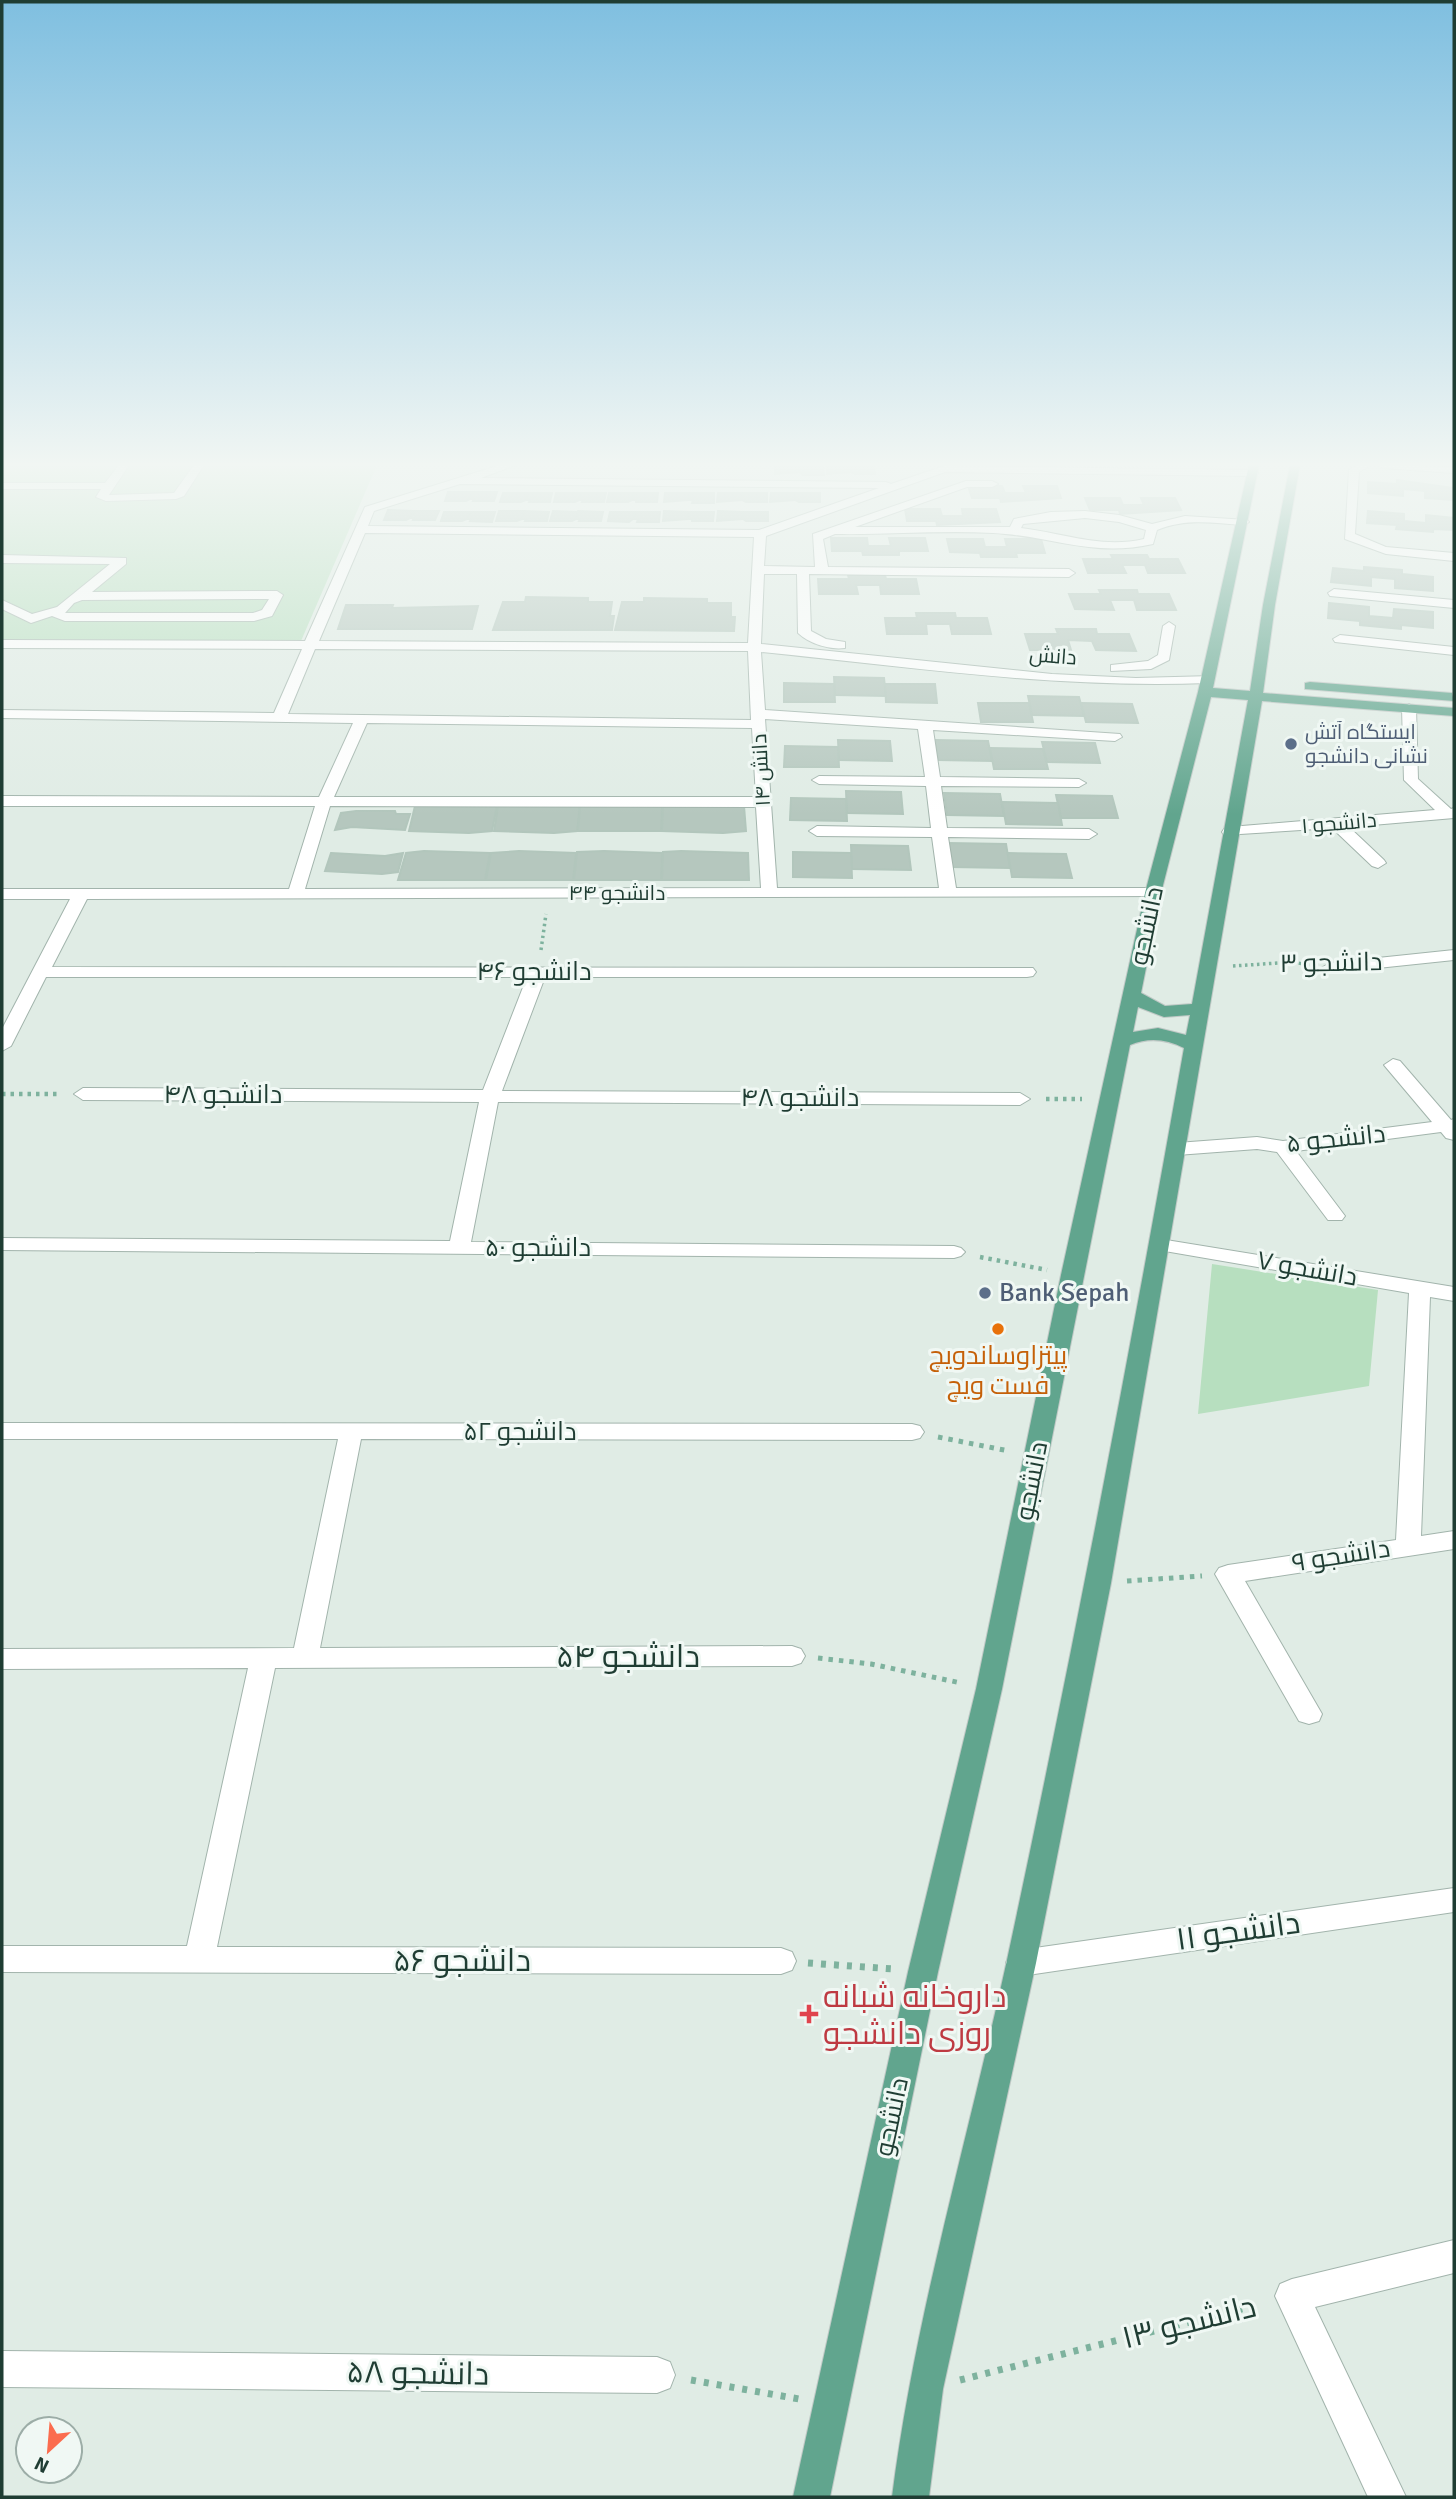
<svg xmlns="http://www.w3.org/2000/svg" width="1456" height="2499" viewBox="0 0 1456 2499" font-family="Signika,Cairo,sans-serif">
<rect width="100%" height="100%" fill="#e0ece5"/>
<g fill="#b7dfbf">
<polygon points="2,465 377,465 301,641 2,639"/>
<polygon points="1212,1264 1378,1290 1369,1386 1198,1414"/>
</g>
<g fill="#b5c7be" stroke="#b2c6bc" stroke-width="2">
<polygon points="827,465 850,466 851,472 827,474"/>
<polygon points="775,466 799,466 799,472 775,474"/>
<polygon points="799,466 823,466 824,475 803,475 799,472"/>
<polygon points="851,466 874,466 875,474 855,474 851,472"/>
<polygon points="1397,480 1454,488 1454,500 1425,498 1425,491 1403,489 1403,496 1368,493 1368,482 1397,484"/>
<polygon points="968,486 1002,486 1005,493 1026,493 1023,486 1057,486 1061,498 1001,502 1000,498 972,498"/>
<polygon points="448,492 473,492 470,499 466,501 445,501"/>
<polygon points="473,492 497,492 494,501 473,501 474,499 470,499"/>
<polygon points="503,493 528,493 526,500 521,502 500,502"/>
<polygon points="528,493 552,493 550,502 529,502 530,500 526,500"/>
<polygon points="556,493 581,493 579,500 575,502 554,502"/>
<polygon points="581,493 606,493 604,502 582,502 583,500 579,500"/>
<polygon points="609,493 634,493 632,500 628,502 607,502"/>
<polygon points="634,493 658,493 657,502 636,502 636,500 633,500"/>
<polygon points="665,493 689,493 688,500 664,502"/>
<polygon points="690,493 714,493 714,503 692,503 693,500 689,500"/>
<polygon points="718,493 742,493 742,500 717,502"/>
<polygon points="743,493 767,493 767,502 746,502 742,500"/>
<polygon points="771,493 795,493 795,500 770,502"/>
<polygon points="795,493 820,493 820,502 799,502 795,500"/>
<polygon points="1085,498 1120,498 1123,505 1144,505 1141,498 1175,498 1181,510 1120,514 1119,510 1090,510"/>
<polygon points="905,509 940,509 942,516 963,516 962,509 996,509 1000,522 937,525 936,521 907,521"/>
<polygon points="388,510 413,511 410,518 406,520 384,520"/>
<polygon points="414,511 439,511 435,520 413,520 414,518 411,518"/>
<polygon points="499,511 524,511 522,519 517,521 496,521"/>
<polygon points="524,511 549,512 547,521 525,521 526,519 522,519"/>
<polygon points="553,511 578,512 576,519 572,521 550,521"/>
<polygon points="578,511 603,512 601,521 579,521 580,519 576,519"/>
<polygon points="664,511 689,512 688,519 663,521"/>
<polygon points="718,511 743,512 742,519 717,521"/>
<polygon points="1368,511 1404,514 1404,521 1426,523 1426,515 1454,518 1454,530 1433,529 1433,532 1396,529 1397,525 1367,523"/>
<polygon points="444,512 470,512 467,519 462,521 441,521"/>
<polygon points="470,512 495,512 492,522 470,521 471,519 467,519"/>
<polygon points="610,512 635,512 633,519 629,522 608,521"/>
<polygon points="635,512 660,512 659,522 637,522 638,519 634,519"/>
<polygon points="689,512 714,512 713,521 692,521 692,519 688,519"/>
<polygon points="743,512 768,512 768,521 746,521 743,519"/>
<polygon points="831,538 867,538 868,546 891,546 889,538 925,538 928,551 899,551 899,555 863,555 862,551 832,551"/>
<polygon points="947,539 983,539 985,547 1007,547 1005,539 1041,539 1045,553 1016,553 1017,557 981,557 980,553 950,552"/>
<polygon points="1111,555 1147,555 1149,559 1178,559 1185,573 1148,573 1145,565 1122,565 1126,573 1088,573 1083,559 1113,559"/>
<polygon points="1364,567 1402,570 1402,574 1433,577 1433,591 1395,588 1395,579 1371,577 1371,586 1331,582 1333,568 1364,571"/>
<polygon points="848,575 885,575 886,579 916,579 919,594 881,594 880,585 856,585 858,594 819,594 818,579 849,579"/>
<polygon points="1099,590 1137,590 1138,594 1169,594 1176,610 1137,610 1134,600 1110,600 1114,610 1075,609 1069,594 1101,594"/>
<polygon points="526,597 588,598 588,602 612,602 610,616 614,616 612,630 493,630 503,602 525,602"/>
<polygon points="644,598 707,599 707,603 731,603 731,617 735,617 734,631 615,630 622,602 644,602"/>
<polygon points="1329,603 1369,607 1369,616 1393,618 1394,609 1433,612 1433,628 1401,625 1401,629 1360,625 1360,621 1328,618"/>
<polygon points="346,605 393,605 392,608 478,606 472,629 338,629"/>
<polygon points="916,613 955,613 956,618 987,618 991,634 952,634 950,624 926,624 927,634 887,634 885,618 917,618"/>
<polygon points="1056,629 1096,629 1097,634 1129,634 1136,651 1096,650 1092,641 1068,640 1071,650 1030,650 1025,634 1058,634"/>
<polygon points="834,677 884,678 886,696 835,695"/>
<polygon points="784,683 834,684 835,702 784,702"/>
<polygon points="885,684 935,684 937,703 886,702"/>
<polygon points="1028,696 1079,697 1084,716 1032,715"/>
<polygon points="978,703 1029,703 1033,722 981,722"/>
<polygon points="1081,703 1132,704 1138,723 1086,722"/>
<polygon points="838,740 890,741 892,761 839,760"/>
<polygon points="935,740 988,741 992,761 938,760"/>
<polygon points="1042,742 1095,743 1100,763 1047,762"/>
<polygon points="785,746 838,747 839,767 784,767"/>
<polygon points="990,748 1043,749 1048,769 994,769"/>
<polygon points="846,791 901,792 903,814 847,813"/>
<polygon points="944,793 1000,794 1004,816 947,815"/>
<polygon points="1056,795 1112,796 1118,818 1061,818"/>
<polygon points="791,798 846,799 847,821 790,820"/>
<polygon points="1002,802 1058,803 1062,825 1006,824"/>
<polygon points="415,806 497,806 492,831 469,833 409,831"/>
<polygon points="498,806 580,806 577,831 554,833 494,831"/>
<polygon points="580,806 662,806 661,831 578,831"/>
<polygon points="663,806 744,806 746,831 723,833 662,831"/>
<polygon points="356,811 395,811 396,814 410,814 405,830 352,827 335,830 341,813"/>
<polygon points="948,843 1006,844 1010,868 951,867"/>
<polygon points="851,845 908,846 911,870 852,869"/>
<polygon points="424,851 490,853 485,880 398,880 406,853"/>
<polygon points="519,851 576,853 573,880 486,880 491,853"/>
<polygon points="604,851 662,853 661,880 574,880 577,852"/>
<polygon points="681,851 748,853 749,880 662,880 663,852"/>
<polygon points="793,852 851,853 852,878 793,877"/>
<polygon points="331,853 385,856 403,853 398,872 382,874 325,871"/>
<polygon points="1008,853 1066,854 1072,878 1012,877"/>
</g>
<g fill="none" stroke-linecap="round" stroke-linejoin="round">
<g stroke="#a2b4ac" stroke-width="2">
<g id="minor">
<polygon points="119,465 129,465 109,495 174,493 194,465 204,465 184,496 176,499 106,501 96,497 101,489 2,489 2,483 105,483"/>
<path d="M500,465H516L481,478L886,482L891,484L944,466L1252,470L1258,473L1252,476L945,472L766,536L764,566L815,567L813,534L966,481H992L998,484L992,487H967L855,527H1010L1014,519L1051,512L1085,511L1119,515L1152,524L1185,516L1247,520L1249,522L1243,525C1214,523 1185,518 1157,530L1153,544C1093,558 1052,536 993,533C940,530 888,535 835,534L823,539L828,567L1069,569L1075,573L1069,577L809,574L811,631L826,639L845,642V648C829,650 810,644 798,633L797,574H764L761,644L1052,674L1136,678L1213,676V682L1208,683C1058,689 910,667 761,652L765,710L1120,734L1122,737L1115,741L933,730L940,777L1079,779L1086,783L1079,787L941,786L947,828L1089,829L1097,834L1089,839L948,837L956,888H1153L1161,893L1159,896L87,899L52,967L1033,968L1036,972L1033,976L1027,977H545L502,1091L1020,1093L1030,1099L1020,1105L498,1102L471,1242L954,1246L961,1248L965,1252L961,1256L954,1258L2,1250V1238L450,1241L479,1102L83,1100L74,1094L83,1088L483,1090L527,977H46L11,1046L2,1051V1029L70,899H2V889H289L315,806H2V796L319,797L353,723L2,718V710L274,713L302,649L2,648V640L305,641L365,507ZM460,484L879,488L759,530L368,526L374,511ZM1085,518L1119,522L1146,530L1144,539C1101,549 1063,533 1021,528L1023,524ZM365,533L754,537L748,643L319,641ZM315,649L748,651L751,720L288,714ZM765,719L918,729L925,777L819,776L812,780L819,784L926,786L931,828L817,826L809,831L817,836L932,837L939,888H777ZM367,723L752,728L756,797H334ZM330,806L756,807L761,888L305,889Z"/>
<polygon points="1357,465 1371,465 1359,472 1355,534 1386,547 1454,553 1454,561 1386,554 1345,539 1349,470"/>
<polygon points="1378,465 1454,467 1454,473 1383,468"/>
<path d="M2,555L126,558V564L92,592L277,591L283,595L272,616L254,621H65L52,616L31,623L2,609V600L32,614L57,607L110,564L2,563ZM269,599L262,610L253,613H65L74,603L82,600Z"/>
<polygon points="1334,589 1454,600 1454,608 1330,596 1328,593"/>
<polygon points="1169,622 1175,626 1169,660 1151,669 1111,671 1111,665 1148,661 1158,655 1163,626"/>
<polygon points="1340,635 1454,647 1454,655 1335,642 1333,639"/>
<polygon points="1409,704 1416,708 1418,779 1451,809 1454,808 1454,818 1349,827 1384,860 1386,863 1378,868 1372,866 1332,828 1224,835 1222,832 1224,829 1230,827 1435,810 1404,780 1402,708"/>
<polygon points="1454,950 1454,960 1330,973 1321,968 1330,963"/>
<polygon points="1393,1059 1400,1061 1451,1120 1454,1119 1454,1140 1446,1138 1441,1132 1296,1151 1345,1216 1342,1220 1328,1220 1277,1152 1257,1149 1177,1155 1167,1149 1177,1143 1257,1137 1283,1141 1432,1122 1384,1065"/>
<polygon points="1160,1239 1454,1287 1454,1301 1430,1297 1421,1536 1454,1531 1454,1549 1245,1581 1322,1714 1319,1721 1309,1724 1299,1721 1215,1574 1219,1568 1228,1565 1396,1540 1409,1293 1153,1249 1150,1245 1153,1241"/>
<polygon points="2,1423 912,1424 920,1426 924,1432 920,1438 912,1440 361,1439 320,1648 792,1646 801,1649 805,1656 801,1663 792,1666 275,1668 217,1947 781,1948 792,1952 796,1961 792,1970 781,1974 2,1972 2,1946 187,1946 248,1668 2,1669 2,1649 294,1648 338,1439 2,1439"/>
<polygon points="1454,1888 1454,1912 1021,1976 1010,1972 1006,1963 1010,1954 1021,1950"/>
<polygon points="1454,2240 1454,2273 1315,2307 1406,2497 1368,2497 1275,2296 1280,2284 1292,2279"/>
<polygon points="2,2351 657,2357 670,2362 675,2375 670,2388 657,2393 2,2387"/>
</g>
</g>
<g stroke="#c0c9c6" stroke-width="2">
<g id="major">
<path d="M1249,465H1259L1213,688L1250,691L1263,605L1290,465H1300L1275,605L1263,693L1454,708V716L1262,701L1111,1583L1036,1963L943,2389L929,2497H892C915,2316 968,2139 1007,1960C1072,1657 1130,1353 1184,1048C1166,1039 1149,1037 1130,1045L1002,1689L938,1972L830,2497H793L908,1972L976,1689L1061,1275L1145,893L1198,692ZM1211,697L1248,700L1192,1004L1165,1006L1141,993L1161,893ZM1138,1007L1164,1017L1190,1015L1186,1035L1158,1028L1133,1032Z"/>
<polygon points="1310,682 1452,693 1454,701 1305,689 1305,683"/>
</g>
</g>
<g stroke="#7eb29e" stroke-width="3.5" stroke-dasharray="2.5 3.5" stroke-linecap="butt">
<polyline points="541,950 546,914"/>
<polyline points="1233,966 1293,962 1308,965"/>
</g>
<g stroke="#7eb29e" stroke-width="4.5" stroke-dasharray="3.5 5" stroke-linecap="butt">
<polyline points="2,1094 61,1094"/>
<polyline points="1046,1099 1082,1099"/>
<polyline points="980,1257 1047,1270"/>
</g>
<g stroke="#7eb29e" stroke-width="5" stroke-dasharray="4.5 6" stroke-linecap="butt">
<polyline points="938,1437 1009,1451"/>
<polyline points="1127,1581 1202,1576"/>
<polyline points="818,1658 871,1664 961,1683"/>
</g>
<g stroke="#7eb29e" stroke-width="7" stroke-dasharray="5 8" stroke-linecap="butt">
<polyline points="808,1963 894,1969"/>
<polyline points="691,2380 799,2399"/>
<polyline points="960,2380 1261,2304"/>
</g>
<use href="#minor" fill="#fff" fill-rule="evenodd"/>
<use href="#major" fill="#61a58e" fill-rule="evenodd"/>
</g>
<linearGradient id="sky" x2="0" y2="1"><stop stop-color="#7fbfe0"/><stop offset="0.57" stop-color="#f1f6f3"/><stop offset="1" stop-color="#f1f6f3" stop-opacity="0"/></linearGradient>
<rect width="1456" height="815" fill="url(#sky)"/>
<g fill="#5c6f8a" stroke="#f0f8f4" stroke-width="2.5">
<circle cx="1291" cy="744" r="7"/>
<circle cx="985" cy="1293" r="7"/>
</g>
<circle fill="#e8710a" stroke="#f0f8f4" stroke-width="2.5" cx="998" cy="1329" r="7"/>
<path fill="#e0444e" stroke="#f0f8f4" stroke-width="2.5" d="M805.5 2003.5h7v7h7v7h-7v7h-7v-7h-7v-7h7z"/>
<g text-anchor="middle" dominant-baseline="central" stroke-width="6" stroke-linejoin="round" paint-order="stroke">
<g font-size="21" fill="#1f3d33" stroke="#f0f8f4">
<text transform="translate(1053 656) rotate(4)">دانش</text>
<text transform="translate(761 770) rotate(-93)">دانش ۱۴</text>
<text transform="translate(1339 823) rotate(-5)">دانشجو ۱</text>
<text x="617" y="893">دانشجو ۴۴</text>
</g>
<g font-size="21" fill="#4e5e75" stroke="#f0f8f4" text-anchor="start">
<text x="1305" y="732">ایستگاه آتش<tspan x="1305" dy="24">نشانی دانشجو</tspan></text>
</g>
<g font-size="26" fill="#1f3d33" stroke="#f0f8f4">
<text transform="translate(1147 926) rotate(-78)">دانشجو</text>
<text transform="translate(1331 963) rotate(-1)">دانشجو ۳</text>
<text x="534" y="972">دانشجو ۴۶</text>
<text x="223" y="1095">دانشجو ۴۸</text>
<text x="800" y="1098">دانشجو ۴۸</text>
<text transform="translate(1336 1139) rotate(-6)">دانشجو ۵</text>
<text x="538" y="1248">دانشجو ۵۰</text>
<text transform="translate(1307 1269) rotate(10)">دانشجو ۷</text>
<text x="520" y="1432">دانشجو ۵۲</text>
<text transform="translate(1032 1481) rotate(-79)">دانشجو</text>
<text transform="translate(1341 1556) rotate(-9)">دانشجو ۹</text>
<text transform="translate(892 2117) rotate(-78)">دانشجو</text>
</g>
<g font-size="26" fill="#4e5e75" stroke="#f0f8f4" text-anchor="start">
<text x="999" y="1293">Bank Sepah</text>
</g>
<g font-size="26" fill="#c56008" stroke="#f0f8f4">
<text x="998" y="1356">پیتزاوساندویچ<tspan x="998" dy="30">فست ویچ</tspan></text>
</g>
<g font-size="32" fill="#1f3d33" stroke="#f0f8f4">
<text x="628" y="1656">دانشجو ۵۴</text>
<text transform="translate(1238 1931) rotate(-8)">دانشجو ۱۱</text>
<text x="462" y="1960">دانشجو ۵۶</text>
<text transform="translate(1189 2322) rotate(-14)">دانشجو ۱۳</text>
<text transform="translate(418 2373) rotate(1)">دانشجو ۵۸</text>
</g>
<g font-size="32" fill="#be3a42" stroke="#f0f8f4" text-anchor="start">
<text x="823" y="1996">داروخانه شبانه<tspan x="823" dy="37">روزی دانشجو</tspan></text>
</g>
</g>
<rect width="1456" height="2499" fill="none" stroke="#1f3d33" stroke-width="7"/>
<g transform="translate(49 2450) rotate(206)"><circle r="33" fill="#f0f8f4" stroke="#9cada7" stroke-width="2"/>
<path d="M0-5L12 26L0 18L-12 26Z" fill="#fb6c4e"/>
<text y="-10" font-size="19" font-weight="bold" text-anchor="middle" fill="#1f3d33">N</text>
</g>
</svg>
